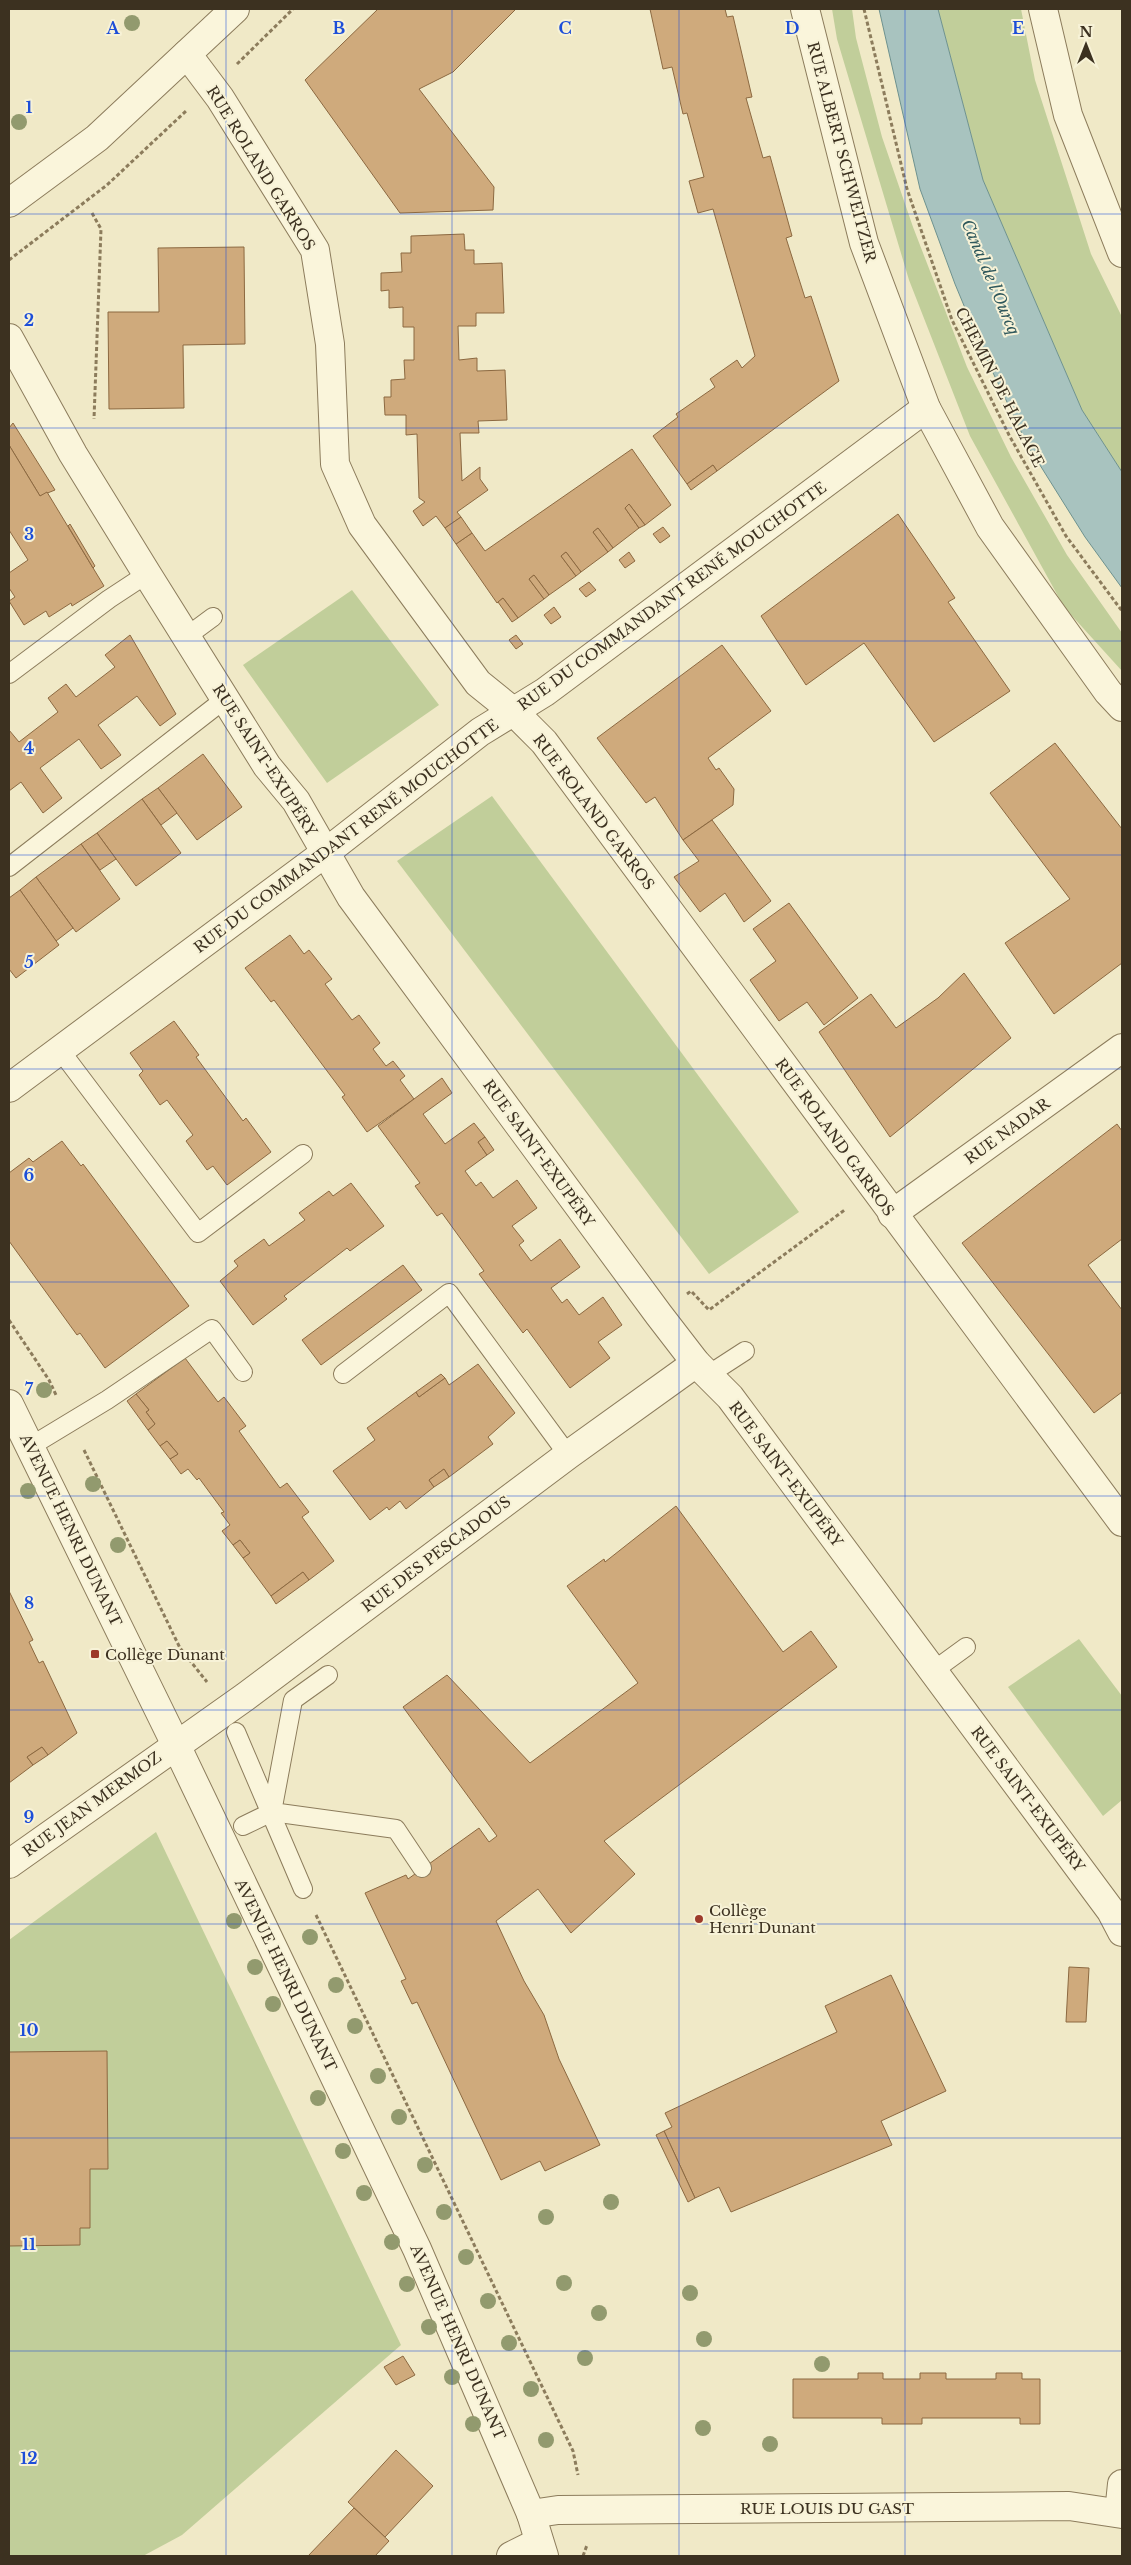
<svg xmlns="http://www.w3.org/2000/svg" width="1131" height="2565" viewBox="0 0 1131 2565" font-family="'Libre Baskerville',serif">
<rect width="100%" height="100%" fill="#f0e9c7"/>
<g fill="#c1ce9a">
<polygon points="832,9 852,9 856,38 882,137 913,227 967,367 1011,457 1067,555 1122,633 1122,671 1064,607 970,436 909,280 837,39"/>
<polygon points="938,9 1021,9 1035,80 1091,254 1122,317 1122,472 1082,410 983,180"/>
<polygon points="352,590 439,705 327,783 243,665"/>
<polygon points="492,796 799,1212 709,1274 397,861"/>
<polygon points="1079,1639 1122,1696 1122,1800 1103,1816 1008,1687"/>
<polygon points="156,1832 401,2345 182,2535 143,2556 9,2556 9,1940"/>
</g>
<polygon fill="#a8c3bf" stroke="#6e928f" points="879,9 938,9 983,180 1082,410 1122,472 1122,588 1085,537 1028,446 985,356 955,284 920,189"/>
<g fill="#cfaa7c" stroke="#8c6941">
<polygon points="378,9 516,9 453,72 419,89 494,187 493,210 400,213 305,80"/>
<polygon points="650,9 725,9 727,17 733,16 752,97 746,98 763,158 770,156 792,236 786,238 805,298 811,296 839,381 717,471 713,465 687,484 653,436 678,417 676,414 715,387 710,379 737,360 742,368 755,356 713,209 698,213 689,181 704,177 687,113 683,114 672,67 663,69"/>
<polygon points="464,234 465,250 474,250 474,264 502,263 504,313 476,313 476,326 458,326 459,360 477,358 477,371 505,370 507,420 478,421 479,433 460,433 462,481 480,467 480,479 488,490 457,512 461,517 445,528 436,516 423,526 413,511 425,502 419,498 417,434 406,435 406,415 385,415 384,397 391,397 391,380 405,379 404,360 414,360 414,327 403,327 403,307 389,308 389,290 381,291 381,273 402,272 401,253 411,253 411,236"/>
<polygon points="244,247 245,344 183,345 184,408 109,409 108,312 159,312 158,248"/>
<polygon points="13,423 55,490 40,496 9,445 9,428"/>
<polygon points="9,445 40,496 47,492 104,586 72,606 71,603 49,617 46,611 24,625 9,601 15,597 9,588 9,573 28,560 9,530"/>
<polygon points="632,449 671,505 645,525 629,504 625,508 639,528 613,548 598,528 593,532 608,552 581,572 566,552 561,556 576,576 549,595 534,575 529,579 544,599 518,618 503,598 497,603 456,544 472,533 485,551"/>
<polygon points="713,465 717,471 691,490 687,484"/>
<polygon points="629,504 645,525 639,528 625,508"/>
<polygon points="898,514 955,598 948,602 1010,691 934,742 864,643 806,685 761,616"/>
<polygon points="461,517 472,533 456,544 445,528"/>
<polygon points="70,524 95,566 93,568 68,526"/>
<polygon points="663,527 670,536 660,543 653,534"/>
<polygon points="598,528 613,548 608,552 593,532"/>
<polygon points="566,552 581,572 576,576 561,556"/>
<polygon points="629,552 635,561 625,568 619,560"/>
<polygon points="534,575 549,595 544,599 529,579"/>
<polygon points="589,582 596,590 586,597 579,589"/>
<polygon points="503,598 518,618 512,622 498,602"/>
<polygon points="554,607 561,617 551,624 544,615"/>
<polygon points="130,635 176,714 160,726 137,696 98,725 121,755 101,769 79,739 40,768 62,798 43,813 21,782 9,791 9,730 19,742 58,712 48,698 66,684 76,697 115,667 105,655"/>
<polygon points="516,635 523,644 516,649 509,640"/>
<polygon points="722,645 771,711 708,758 716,770 719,768 734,789 733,805 683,840 655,797 646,803 597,738"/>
<polygon points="1055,743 1122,829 1122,963 1054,1014 1005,943 1070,899 990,793"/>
<polygon points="203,754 242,807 197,840 158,788"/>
<polygon points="158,788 177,813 161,825 142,799"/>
<polygon points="142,799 181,853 136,886 97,833"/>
<polygon points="712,820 771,901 744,922 725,893 700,912 674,877 699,861 683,840"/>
<polygon points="97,833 116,859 100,870 81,844"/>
<polygon points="81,844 120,899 76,932 36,877"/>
<polygon points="36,877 73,928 56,941 20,890"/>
<polygon points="20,890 59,945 16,978 9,969 9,898"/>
<polygon points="789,903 858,998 824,1025 807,1002 779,1021 750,980 776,961 753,929"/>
<polygon points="290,935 304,954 309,950 332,979 325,984 352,1020 359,1015 380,1043 373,1049 386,1066 393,1061 405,1076 400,1080 414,1099 367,1132 342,1097 345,1095 274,1000 271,1002 245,968"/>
<polygon points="964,973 1011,1038 890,1137 819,1032 871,994 896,1028 938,998"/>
<polygon points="174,1021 199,1055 196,1057 243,1121 246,1118 271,1152 227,1185 213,1166 207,1170 186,1141 193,1135 167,1100 160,1105 139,1075 143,1071 130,1053"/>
<polygon points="442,1078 452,1093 423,1114 445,1144 474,1123 485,1137 478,1142 487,1155 465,1171 476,1186 481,1182 493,1198 517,1180 537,1208 512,1226 524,1241 519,1245 531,1261 560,1239 580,1267 551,1288 562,1303 567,1299 579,1315 603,1297 622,1325 598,1342 610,1358 570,1388 527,1329 523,1333 479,1274 484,1271 442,1213 437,1216 415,1186 420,1183 378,1126"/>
<polygon points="1117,1124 1122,1131 1122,1239 1088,1265 1122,1310 1122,1392 1094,1413 962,1243"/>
<polygon points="485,1137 494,1150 487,1155 478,1142"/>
<polygon points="62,1141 81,1166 83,1164 189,1306 105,1368 80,1333 77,1335 9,1241 9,1173 29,1158 33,1162"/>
<polygon points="351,1183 384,1226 350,1251 347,1248 284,1296 287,1299 253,1325 220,1281 238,1266 234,1261 264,1239 269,1246 305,1220 299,1213 329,1191 333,1196"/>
<polygon points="403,1265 422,1290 321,1365 302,1340"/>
<polygon points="185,1358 218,1402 224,1397 246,1426 239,1431 280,1488 287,1483 309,1512 302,1517 334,1561 309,1580 303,1572 271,1596 243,1558 250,1553 240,1540 233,1545 222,1531 230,1525 221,1513 224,1512 199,1478 197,1480 188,1469 181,1474 170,1459 178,1454 167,1441 160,1446 148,1430 155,1424 146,1412 149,1410 136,1394"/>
<polygon points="478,1364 515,1413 488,1437 493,1444 449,1477 444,1469 429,1480 434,1487 406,1509 400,1501 389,1510 387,1507 370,1520 333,1471 375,1440 367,1428 416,1392 419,1397 445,1378 449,1385"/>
<polygon points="441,1374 445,1378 419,1397 416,1392"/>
<polygon points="136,1394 149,1410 146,1412 155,1424 148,1430 127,1401"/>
<polygon points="167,1441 178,1454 170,1459 160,1446"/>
<polygon points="444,1469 449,1477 434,1487 429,1480"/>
<polygon points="676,1506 783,1652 811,1631 837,1667 604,1841 635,1874 571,1933 538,1889 496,1921 524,1981 544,2015 559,2059 600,2145 545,2171 540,2161 501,2180 417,2002 412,2004 401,1981 406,1979 365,1893 406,1875 408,1879 479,1828 489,1842 497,1836 403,1707 447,1675 530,1763 638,1683 567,1586 604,1559 605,1562"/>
<polygon points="240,1540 250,1553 243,1558 233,1545"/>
<polygon points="303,1572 309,1580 276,1604 271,1596"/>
<polygon points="9,1591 33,1640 29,1642 39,1663 43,1661 77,1733 48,1755 42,1747 27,1757 33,1765 9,1783"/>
<polygon points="42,1747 48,1755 33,1765 27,1757"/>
<polygon points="1069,1967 1089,1968 1086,2022 1066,2022"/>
<polygon points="891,1975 946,2091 881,2121 892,2145 731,2212 719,2187 695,2198 664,2131 672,2127 665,2113 837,2032 825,2006"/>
<polygon points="107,2051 108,2169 90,2169 90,2228 80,2228 80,2245 9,2246 9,2052"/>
<polygon points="664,2131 695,2198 688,2202 656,2135"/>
<polygon points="403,2356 415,2375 396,2385 384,2367"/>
<polygon points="858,2373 883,2373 883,2379 920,2379 920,2373 946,2373 946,2379 996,2379 996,2373 1022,2373 1022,2379 1040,2379 1040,2424 1020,2424 1020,2418 922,2418 922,2424 882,2424 882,2418 793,2418 793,2379 858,2379"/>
<polygon points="396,2450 433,2486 385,2537 348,2502"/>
<polygon points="354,2508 389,2541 375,2556 308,2556"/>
</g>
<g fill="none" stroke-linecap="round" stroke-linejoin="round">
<g stroke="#8c7c5c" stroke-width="20">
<g id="service">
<polyline points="186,637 213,617"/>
<polyline points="9,674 109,599 147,574"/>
<polyline points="9,867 225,699"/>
<polyline points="60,1050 198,1233 303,1154"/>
<polyline points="343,1374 449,1293 568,1455"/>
<polyline points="708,1375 745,1351"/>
<polyline points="31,1446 107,1400 212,1329 243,1372"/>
<polyline points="933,1671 966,1647"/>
<polyline points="236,1732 303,1889"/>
<polyline points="272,1812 293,1700 328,1675"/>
<polyline points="243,1826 272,1812 396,1829 422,1868"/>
</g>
</g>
<g stroke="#8c7c5c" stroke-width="30">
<g id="minor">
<polyline points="805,9 864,243 926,408 990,527 1108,692 1122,707"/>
<polyline points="187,54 220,98 315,250 330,344 335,464 362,525 478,683 514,712 544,742 1122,1522"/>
<polyline points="9,203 97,138 235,9"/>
<polyline points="9,338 73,454 147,574 267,766 296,801 351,897 659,1315 696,1363 730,1397 1111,1911 1122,1932"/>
<polyline points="9,1088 325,853 480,732 545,692 926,408"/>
<polyline points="892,1214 1122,1048"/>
<polyline points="9,1864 245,1697 568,1455 696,1363"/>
<polyline points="1119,2513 1122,2484"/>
<polyline points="531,2514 558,2510 1069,2506 1122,2514"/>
<polyline points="511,2556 539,2542"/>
</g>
</g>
<g stroke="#8c7c5c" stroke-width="30">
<g id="tertiary">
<polyline points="1043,9 1068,115 1122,253"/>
<polyline points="9,1404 176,1745 417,2249 531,2514 544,2556"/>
</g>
</g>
<g stroke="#8c7c5c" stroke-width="3" stroke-dasharray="4 2.5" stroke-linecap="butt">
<polyline points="864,9 907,189 952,320 1009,435 1066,536 1122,611"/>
<polyline points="237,64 293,9"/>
<polyline points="92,213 101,229 94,419"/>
<polyline points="9,260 107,185 186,111"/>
<polyline points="687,1294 691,1291 709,1310 846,1209"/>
<polyline points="9,1320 49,1380 56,1395"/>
<polyline points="84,1450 180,1648 207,1682"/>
<polyline points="316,1915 573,2451 578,2475"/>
<polyline points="583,2556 587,2545"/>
</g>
<use href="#service" stroke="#faf5db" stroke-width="18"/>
<use href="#minor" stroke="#faf5db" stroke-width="28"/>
<use href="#tertiary" stroke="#faf5db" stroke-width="28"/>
</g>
<g fill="#929a6e">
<circle cx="132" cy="23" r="8"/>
<circle cx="19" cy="122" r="8"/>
<circle cx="44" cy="1390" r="8"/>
<circle cx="93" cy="1484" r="8"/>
<circle cx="28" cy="1491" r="8"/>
<circle cx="118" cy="1545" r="8"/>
<circle cx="234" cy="1921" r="8"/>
<circle cx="310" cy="1937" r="8"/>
<circle cx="255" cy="1967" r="8"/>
<circle cx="336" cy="1985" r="8"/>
<circle cx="273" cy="2004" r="8"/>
<circle cx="355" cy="2026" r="8"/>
<circle cx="378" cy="2076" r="8"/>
<circle cx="318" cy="2098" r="8"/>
<circle cx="399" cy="2117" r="8"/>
<circle cx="343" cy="2151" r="8"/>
<circle cx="425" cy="2165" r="8"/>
<circle cx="364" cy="2193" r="8"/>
<circle cx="611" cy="2202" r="8"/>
<circle cx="444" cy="2212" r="8"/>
<circle cx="546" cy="2217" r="8"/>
<circle cx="392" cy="2242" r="8"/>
<circle cx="466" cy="2257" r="8"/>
<circle cx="564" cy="2283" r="8"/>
<circle cx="407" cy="2284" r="8"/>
<circle cx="690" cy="2293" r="8"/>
<circle cx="488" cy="2301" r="8"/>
<circle cx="599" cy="2313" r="8"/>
<circle cx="429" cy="2327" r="8"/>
<circle cx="704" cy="2339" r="8"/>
<circle cx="509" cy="2343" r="8"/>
<circle cx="585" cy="2358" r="8"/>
<circle cx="822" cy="2364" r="8"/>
<circle cx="452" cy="2377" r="8"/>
<circle cx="531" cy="2389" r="8"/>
<circle cx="473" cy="2424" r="8"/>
<circle cx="703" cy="2428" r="8"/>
<circle cx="546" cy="2440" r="8"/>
<circle cx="770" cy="2444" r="8"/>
</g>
<path fill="none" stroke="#1d4ed8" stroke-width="1" stroke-opacity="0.55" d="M226,9V2556M452,9V2556M679,9V2556M905,9V2556M9,214H1122M9,428H1122M9,641H1122M9,855H1122M9,1069H1122M9,1282H1122M9,1496H1122M9,1710H1122M9,1924H1122M9,2138H1122M9,2351H1122"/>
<g fill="#9d3a2a" stroke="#f7f2d7" stroke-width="2">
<rect x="90" y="1649" width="10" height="10" rx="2.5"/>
<circle cx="699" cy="1919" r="5"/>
</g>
<g text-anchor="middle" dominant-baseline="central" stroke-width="4" stroke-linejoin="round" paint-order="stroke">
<g font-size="15" fill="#3c3120" stroke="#f7f2d7">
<text transform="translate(842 152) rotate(75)">RUE ALBERT SCHWEITZER</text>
<text transform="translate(261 168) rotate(58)">RUE ROLAND GARROS</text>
<text transform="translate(1000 387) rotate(63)">CHEMIN DE HALAGE</text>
<text transform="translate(672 596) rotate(-36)">RUE DU COMMANDANT RENÉ MOUCHOTTE</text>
<text transform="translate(265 760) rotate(57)">RUE SAINT-EXUPÉRY</text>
<text transform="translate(594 812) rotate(53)">RUE ROLAND GARROS</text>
<text transform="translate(346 836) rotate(-37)">RUE DU COMMANDANT RENÉ MOUCHOTTE</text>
<text transform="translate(1007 1131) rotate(-36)">RUE NADAR</text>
<text transform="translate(835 1137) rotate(54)">RUE ROLAND GARROS</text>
<text transform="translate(539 1153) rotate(54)">RUE SAINT-EXUPÉRY</text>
<text transform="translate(786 1474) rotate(53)">RUE SAINT-EXUPÉRY</text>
<text transform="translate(71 1530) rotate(64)">AVENUE HENRI DUNANT</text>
<text transform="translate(436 1554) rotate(-37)">RUE DES PESCADOUS</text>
<text transform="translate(1028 1799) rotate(53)">RUE SAINT-EXUPÉRY</text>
<text transform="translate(92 1804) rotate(-36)">RUE JEAN MERMOZ</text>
<text transform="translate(286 1975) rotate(64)">AVENUE HENRI DUNANT</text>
<text transform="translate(458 2342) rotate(66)">AVENUE HENRI DUNANT</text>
<text x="827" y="2508">RUE LOUIS DU GAST</text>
</g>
<g font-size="15" fill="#3c3120" stroke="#f7f2d7" text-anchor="start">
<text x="105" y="1654">Collège Dunant</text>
<text x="709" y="1910">Collège<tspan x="709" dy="17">Henri Dunant</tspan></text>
</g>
<g font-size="16" font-style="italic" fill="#2f585c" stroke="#f7f2d7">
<text transform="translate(991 277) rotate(67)">Canal de l'Ourcq</text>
</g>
</g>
<g font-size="16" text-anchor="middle" font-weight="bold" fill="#1d4ed8" stroke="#f7f2d7" stroke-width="4" stroke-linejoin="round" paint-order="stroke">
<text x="113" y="34">A</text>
<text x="339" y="34">B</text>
<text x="565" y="34">C</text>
<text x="792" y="34">D</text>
<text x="1018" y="34">E</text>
<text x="29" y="113">1</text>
<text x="29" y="326">2</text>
<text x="29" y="540">3</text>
<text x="29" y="754">4</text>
<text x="29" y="968">5</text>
<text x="29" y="1181">6</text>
<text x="29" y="1395">7</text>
<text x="29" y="1609">8</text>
<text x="29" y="1823">9</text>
<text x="29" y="2036">10</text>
<text x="29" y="2250">11</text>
<text x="29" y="2464">12</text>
</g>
<rect width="1131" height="2565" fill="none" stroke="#3c3120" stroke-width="20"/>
<g transform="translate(1086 45)" stroke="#f7f2d7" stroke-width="4" paint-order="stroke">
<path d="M0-4L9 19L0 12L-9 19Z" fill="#3c3120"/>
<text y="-8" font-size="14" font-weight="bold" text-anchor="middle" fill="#3c3120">N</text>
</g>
</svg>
